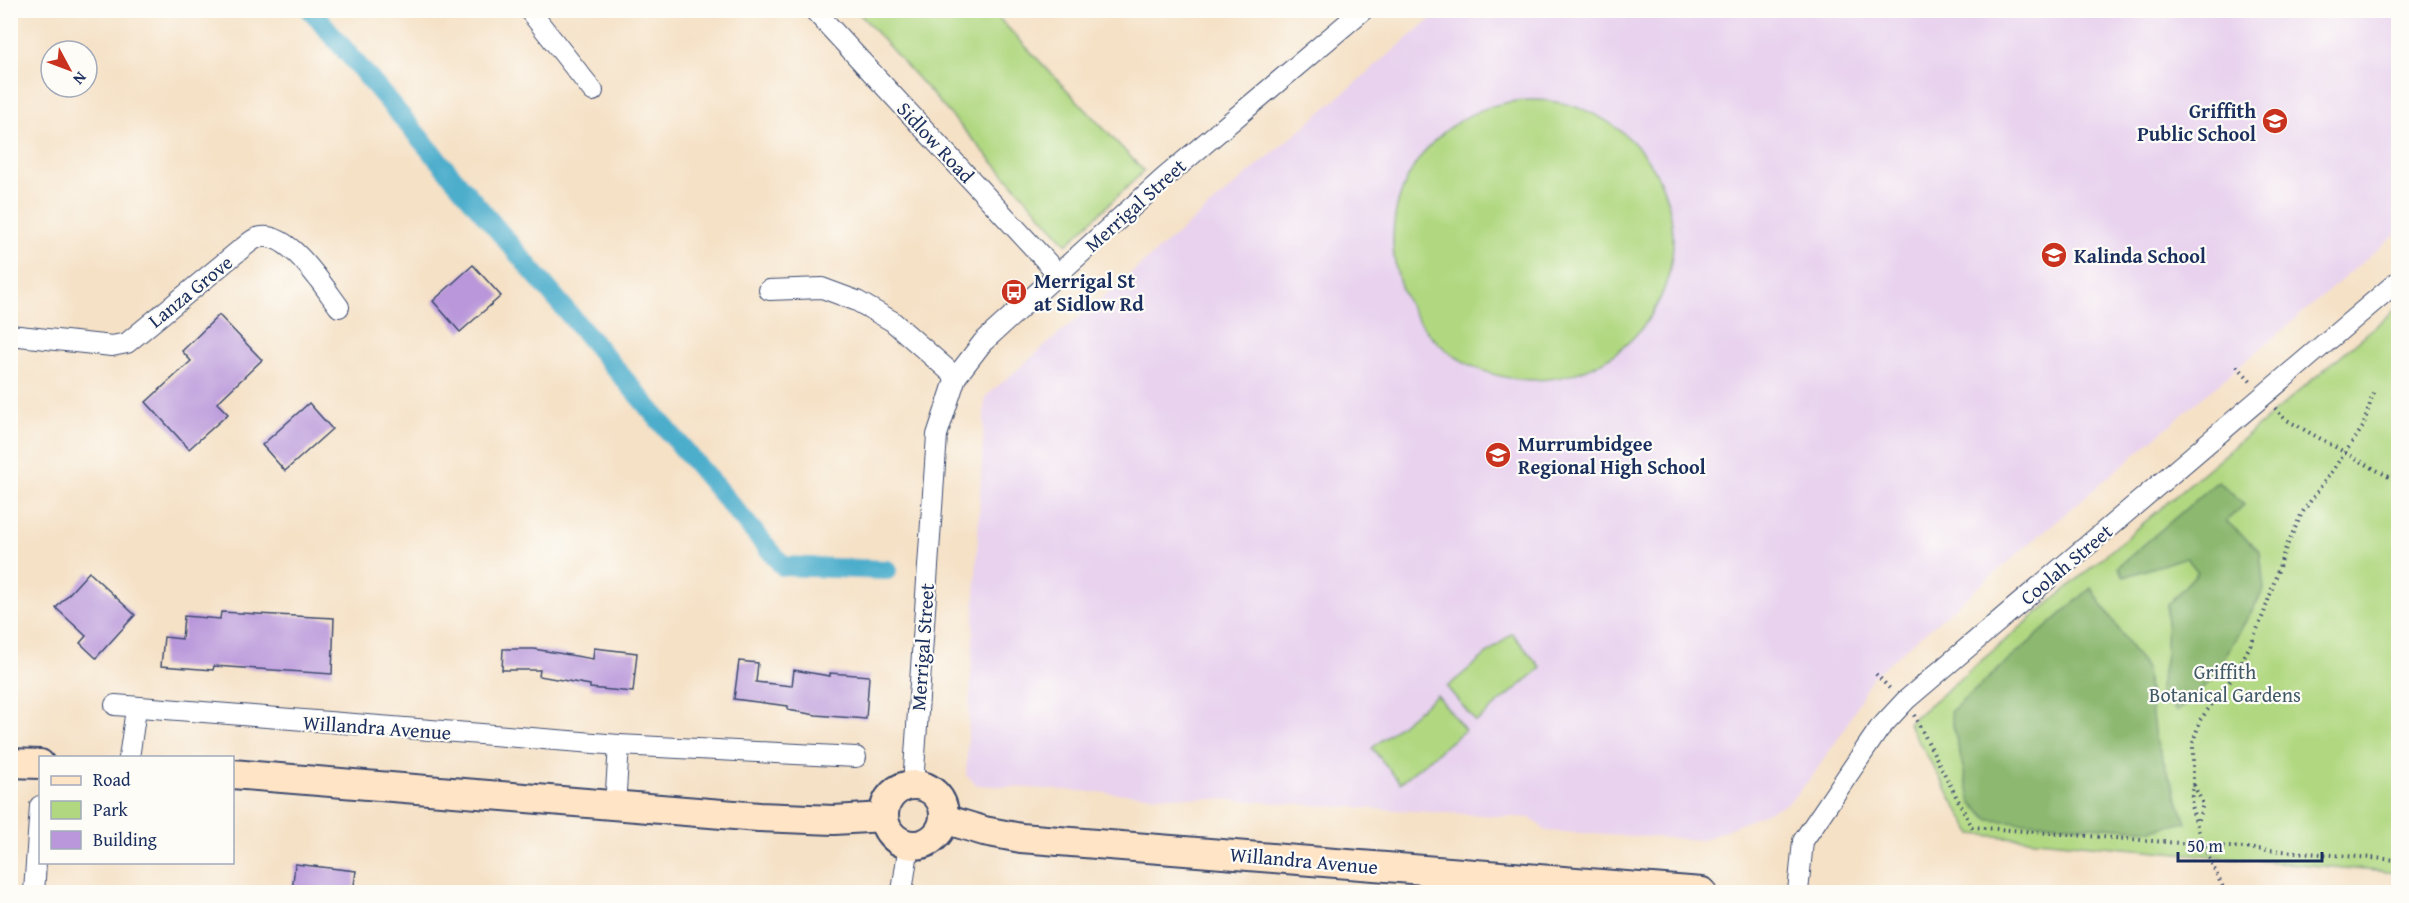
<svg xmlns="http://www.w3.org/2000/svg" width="2409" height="903" viewBox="0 0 2409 903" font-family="'Gentium Book Plus',serif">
<rect width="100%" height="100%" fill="#fdfcf7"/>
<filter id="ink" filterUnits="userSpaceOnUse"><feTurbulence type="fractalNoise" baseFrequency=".0167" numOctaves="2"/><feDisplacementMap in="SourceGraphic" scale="12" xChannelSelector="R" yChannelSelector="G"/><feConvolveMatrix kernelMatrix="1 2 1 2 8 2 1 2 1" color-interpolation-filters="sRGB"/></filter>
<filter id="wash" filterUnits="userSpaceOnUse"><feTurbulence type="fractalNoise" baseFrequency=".008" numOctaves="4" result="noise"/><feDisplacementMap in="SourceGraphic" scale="24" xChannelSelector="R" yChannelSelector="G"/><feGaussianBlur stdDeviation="1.35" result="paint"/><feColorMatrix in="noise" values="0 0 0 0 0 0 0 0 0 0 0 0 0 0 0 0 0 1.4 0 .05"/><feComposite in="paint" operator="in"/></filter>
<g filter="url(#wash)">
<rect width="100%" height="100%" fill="#f5e1c6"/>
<polygon fill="#e8d2ee" points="1440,11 2398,11 2398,232 1872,677 1844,730 1811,778 1788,803 1703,840 1546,831 1531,818 977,785 966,775 985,397"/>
<g fill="#b1d881" stroke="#668470" stroke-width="1.5">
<polygon points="857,11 992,11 1144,171 1067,244"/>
<circle cx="1533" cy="240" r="140"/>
<polygon points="2398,307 2398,873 1972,834 1908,723"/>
<polygon points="1512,633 1541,668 1476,722 1447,687"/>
<polygon points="1437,695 1465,730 1400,783 1372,748"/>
</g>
<g fill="#8cb86f" stroke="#547466" stroke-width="1.5">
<polygon points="2218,481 2244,505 2226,521 2260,551 2264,590 2211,680 2177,712 2159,693 2166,654 2167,605 2198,572 2186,557 2124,577 2118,567"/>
<polygon points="2091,588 2146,670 2155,738 2186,822 2152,830 1989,820 1971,802 1950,712"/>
</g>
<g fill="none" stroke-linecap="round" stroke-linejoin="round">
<polyline stroke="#4daecc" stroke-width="20" points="311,10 783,566 887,570"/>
</g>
<g id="blocks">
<g fill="#b997da">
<polygon points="473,265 501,296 460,332 433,301"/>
<polygon points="219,315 262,360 217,403 228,414 189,449 146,402 191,361 182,351"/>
<polygon points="309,403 332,429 285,471 262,445"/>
<polygon points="89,572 135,615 96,658 80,643 86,636 56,608"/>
<polygon points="221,612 334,618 332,674 214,666 213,670 161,666 164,637 182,639 184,616 220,619"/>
<polygon points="594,648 637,653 633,692 590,688 590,685 539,676 540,670 502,670 503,649 534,649 593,659"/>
<polygon points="739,661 758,663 756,682 792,686 794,670 830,676 830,673 869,676 866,719 816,715 788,710 788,706 734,699"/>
<polygon points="295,864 356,871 353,892 292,892"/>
</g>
</g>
</g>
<g filter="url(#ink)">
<use href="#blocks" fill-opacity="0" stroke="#3c4a6e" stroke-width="1.5"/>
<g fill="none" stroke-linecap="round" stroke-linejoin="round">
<g stroke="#3c4a6e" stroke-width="22">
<g id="street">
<polyline points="529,10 593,91"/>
<polyline points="814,10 1058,274"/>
<polyline points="769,290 822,288 857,301 892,321 956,377"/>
<path d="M10,335L112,346L127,343L241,249C246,246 251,240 257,238C288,228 323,286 339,307"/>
<polyline points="115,705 619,745 856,757"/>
<polyline points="129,758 136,709"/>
<polyline points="915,784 914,770 937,435 956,377 983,342 1163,179 1363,10"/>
<polyline points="615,806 619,745"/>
<polyline points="34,892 40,806"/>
<polyline points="902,892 909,844"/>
<polyline points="1798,892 1803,841 1879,729 1906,700 2398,281"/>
</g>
</g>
<g stroke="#3c4a6e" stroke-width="32">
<g id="secondary">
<polyline points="10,763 40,764"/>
<polyline points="232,774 759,817 834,820 884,817"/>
<circle cx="914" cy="815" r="30"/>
<polyline points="944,819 984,831 1021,838 1702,892"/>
</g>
</g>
<g stroke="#3c4a6e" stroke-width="4" stroke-dasharray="1.5 4.5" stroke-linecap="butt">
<polyline points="2237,366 2251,381"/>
<polyline points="2275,408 2285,419 2398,482"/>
<polyline points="1876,674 1892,691"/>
<polyline points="1914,715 1972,827 2398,860"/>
<polyline points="2194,785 2203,804 2198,822"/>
<polyline points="2225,892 2203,845 2191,806 2193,784 2193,743 2200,720 2232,678 2250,646 2264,613 2284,552 2302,513 2363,427 2374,390"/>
</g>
<use href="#street" stroke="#fff" stroke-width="20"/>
<use href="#secondary" stroke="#ffe4c6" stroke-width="28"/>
</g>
</g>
<defs>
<g id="school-disc" transform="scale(1.35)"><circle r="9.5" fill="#c8321e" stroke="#fdfcf7"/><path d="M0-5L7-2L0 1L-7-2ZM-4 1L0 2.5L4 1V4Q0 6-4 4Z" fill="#fff"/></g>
<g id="bus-disc" transform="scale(1.35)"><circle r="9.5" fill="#c8321e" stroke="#fdfcf7"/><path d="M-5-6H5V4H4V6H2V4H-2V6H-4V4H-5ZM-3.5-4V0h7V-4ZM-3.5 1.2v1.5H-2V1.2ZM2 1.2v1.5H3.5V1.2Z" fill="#fff"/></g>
</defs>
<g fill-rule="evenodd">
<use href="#school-disc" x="2275" y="121"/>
<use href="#school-disc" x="2054" y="255"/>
<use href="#bus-disc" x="1014" y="292"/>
<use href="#school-disc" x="1498" y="455"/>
</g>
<g text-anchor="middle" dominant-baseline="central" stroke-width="4.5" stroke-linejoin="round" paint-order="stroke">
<g font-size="20" font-weight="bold" fill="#1b2f5e" stroke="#fdfcf7" text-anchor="start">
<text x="2256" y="110" text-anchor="end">Griffith<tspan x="2256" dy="23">Public School</tspan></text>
<text x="2074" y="255">Kalinda School</text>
<text x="1034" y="280">Merrigal St<tspan x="1034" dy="23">at Sidlow Rd</tspan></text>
<text x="1518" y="443">Murrumbidgee<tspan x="1518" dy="23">Regional High School</tspan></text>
</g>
<g font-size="20" fill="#1b2f5e" stroke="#fdfcf7">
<text transform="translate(936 142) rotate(47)">Sidlow Road</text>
<text transform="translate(1135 205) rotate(-42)">Merrigal Street</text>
<text transform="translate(190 291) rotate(-39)">Lanza Grove</text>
<text transform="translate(2066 564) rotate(-40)">Coolah Street</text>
<text transform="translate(922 647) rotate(-86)">Merrigal Street</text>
<text transform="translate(377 727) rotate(4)">Willandra Avenue</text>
<text transform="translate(1304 860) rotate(5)">Willandra Avenue</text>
</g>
<g font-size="20" fill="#405967" stroke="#fdfcf7">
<text x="2225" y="671">Griffith<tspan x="2225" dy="23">Botanical Gardens</tspan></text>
</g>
</g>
<rect width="2409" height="903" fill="none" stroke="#fdfcf7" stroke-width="36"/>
<rect x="39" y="756" width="195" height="108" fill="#fdfcf7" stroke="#a3aaba" stroke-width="1.5"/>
<rect x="51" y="776" width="30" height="9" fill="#ffe4c6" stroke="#a3aaba" stroke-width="1.5"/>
<text x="93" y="786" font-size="18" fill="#1b2f5e">Road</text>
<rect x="51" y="801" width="30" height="18" fill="#b1d881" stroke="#a3aaba" stroke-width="1.5"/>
<text x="93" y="816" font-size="18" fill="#1b2f5e">Park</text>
<rect x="51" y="831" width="30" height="18" fill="#b997da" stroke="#a3aaba" stroke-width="1.5"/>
<text x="93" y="846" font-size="18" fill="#1b2f5e">Building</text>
<g transform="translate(69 69) rotate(131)"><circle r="28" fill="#fdfcf7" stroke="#a3aaba" stroke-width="1.5"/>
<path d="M0-4.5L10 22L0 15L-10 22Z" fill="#c8321e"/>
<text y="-9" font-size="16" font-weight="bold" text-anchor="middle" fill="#1b2f5e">N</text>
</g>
<path d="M2178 852v9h144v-9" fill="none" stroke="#1b2f5e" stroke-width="3"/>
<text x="2187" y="852" font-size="18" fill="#1b2f5e" stroke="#fdfcf7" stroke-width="4.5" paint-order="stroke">50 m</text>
</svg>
